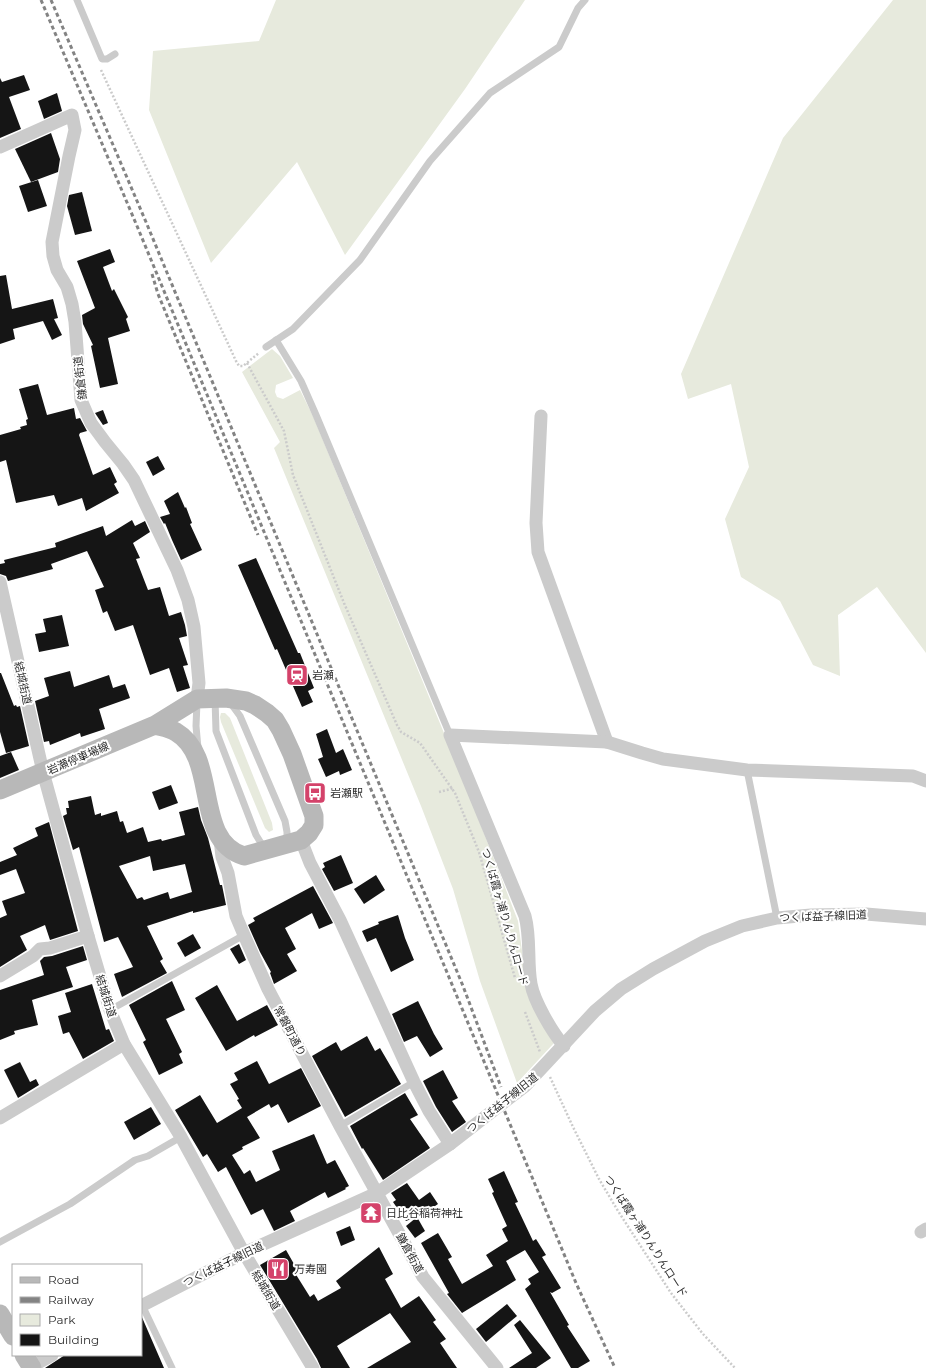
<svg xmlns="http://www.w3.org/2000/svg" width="926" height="1368" viewBox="0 0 926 1368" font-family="Montserrat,'Noto Sans JP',sans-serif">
<rect width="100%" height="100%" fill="#fff"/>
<g fill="#e7eadd">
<polygon points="276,0 525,0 465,89 345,255 297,162 211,263 149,110 153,51 259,41"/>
<polygon points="893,0 926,0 926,653 877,587 838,615 840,676 813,665 780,601 741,577 725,519 749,467 731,384 688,399 681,374 783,138"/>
<polygon points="272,349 280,356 293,378 276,385 275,392 277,397 283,399 300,390 313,416 463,779 518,921 528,995 554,1043 517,1083 480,981 453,889 421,806 274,448 280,442 242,372"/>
<polygon points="221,713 225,713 230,718 272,823 273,830 269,832 265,828 221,722 220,717"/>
</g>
<g fill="#151515" fill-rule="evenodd">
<polygon points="24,75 30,90 9,97 21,129 0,138 0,78 2,82"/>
<polygon points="57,93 62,111 44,119 38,101"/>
<polygon points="51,133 60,159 58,172 31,182 15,149"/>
<polygon points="38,180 47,206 28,212 19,186"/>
<polygon points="82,192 92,231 75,235 67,206 69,195"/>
<polygon points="110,249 115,262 103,267 112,291 114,289 128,317 126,319 130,331 108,338 118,384 100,388 91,346 93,345 83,324 82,315 95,308 77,261"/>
<polygon points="6,275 12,309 53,299 58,318 54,319 62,335 52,340 43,321 13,329 15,339 0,344 0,276"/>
<polygon points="38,384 47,415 74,408 76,419 80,418 87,431 80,433 79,435 93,475 110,467 117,482 114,484 119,493 86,511 82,498 58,506 54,495 16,503 6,460 0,462 0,435 21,429 20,427 27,425 26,420 28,419 19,389"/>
<polygon points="103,410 108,423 103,425 95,413"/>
<polygon points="158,456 165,469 153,476 146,462"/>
<polygon points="178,492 185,508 186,507 192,523 190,524 202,550 181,560 172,540 165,523 164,524 160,517 170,514 164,501"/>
<polygon points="132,520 135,526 145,521 150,532 133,543 140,558 136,559 148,590 160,587 169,616 181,612 185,625 187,636 179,638 188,665 183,666 190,688 177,692 169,668 150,675 133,625 115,631 107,611 103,613 95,590 104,587 87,551 51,564 53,569 8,581 6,576 0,574 0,564 5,563 4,560 56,547 55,543 103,526 106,536"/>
<polygon points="256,558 298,653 300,653 314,688 308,691 313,702 302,707 277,649 275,650 238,565"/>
<polygon points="62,615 69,646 39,652 35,634 46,632 43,619"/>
<polygon points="70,671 74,687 109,675 113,688 125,684 130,698 99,709 105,729 81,737 80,733 50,745 49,741 44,742 35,701 49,696 44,678"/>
<polygon points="0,673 1,673 14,706 16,705 17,707 20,706 29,746 6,753 0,732"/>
<polygon points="327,729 336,753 343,749 352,770 340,775 339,771 326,777 318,759 323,757 316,734"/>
<polygon points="11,752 19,770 0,778 0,756"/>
<polygon points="171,785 178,803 159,810 152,792"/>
<path d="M91,796L95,815L101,813V816L117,811L120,822L123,821L127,833L143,827L148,842L161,839L162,841L185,835L179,812L198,807L201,820L208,838L220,885H222L226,905L193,913V911L147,926L163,959L160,961L167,973L122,997L114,974L133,967L118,937L104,942L79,847L73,850L63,816L67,814L66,808H69L68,801ZM150,856L153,871L185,864L192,892L170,899L168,892L144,900L142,897L137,899L119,866Z"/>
<polygon points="49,822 78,931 50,940 45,925 20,936 27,950 0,967 0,918 7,915 2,901 25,893 16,869 0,875 0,862 17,855 13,848 38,836 35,828"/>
<polygon points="341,855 353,883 334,891 322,869 325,867 323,863"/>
<polygon points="376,875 385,890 364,904 354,889"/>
<polygon points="313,886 333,923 319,929 312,913 285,928 296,949 287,954 297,971 274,984 270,973 271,972 260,952 248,925 255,921 253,918"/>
<polygon points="398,915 405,938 414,960 391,972 376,938 367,942 362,931 379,924 378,922"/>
<polygon points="193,934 201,948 185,957 177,943"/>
<polygon points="239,944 246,960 239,964 230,949"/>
<polygon points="83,946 87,960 66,967 73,987 32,1000 38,1025 14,1031 15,1034 0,1040 0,990 44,975 40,961 44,957 52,956"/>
<polygon points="172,981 185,1010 166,1019 182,1052 179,1054 183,1063 159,1075 143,1042 146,1040 129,1005"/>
<polygon points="92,984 106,1030 109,1029 114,1041 83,1059 69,1032 63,1034 58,1016 71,1012 65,993"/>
<polygon points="217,985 237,1021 267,1005 278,1025 255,1037 254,1035 226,1051 195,998"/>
<polygon points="418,1001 434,1034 443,1049 430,1057 417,1036 404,1042 392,1014"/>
<polygon points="367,1036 375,1051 380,1048 401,1084 345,1117 312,1056 336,1042 341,1051"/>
<polygon points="257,1061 269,1084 301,1068 321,1106 288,1123 278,1104 271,1108 269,1104 247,1117 260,1138 242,1147 243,1149 232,1155 244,1174 250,1170 256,1182 280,1170 272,1151 314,1134 327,1164 335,1160 349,1186 345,1188 346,1189 328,1198 325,1192 290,1211 295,1221 274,1231 263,1209 251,1215 226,1167 218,1172 207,1154 203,1157 175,1110 200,1095 217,1123 242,1108 237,1100 239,1099 230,1084 238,1080 234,1073"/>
<polygon points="20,1062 30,1082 36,1079 39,1085 18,1098 4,1070"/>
<polygon points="443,1070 458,1098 452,1101 466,1122 452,1132 436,1107 423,1081"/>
<polygon points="405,1093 418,1115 410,1119 430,1148 383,1180 363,1148 362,1149 350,1126"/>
<polygon points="151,1107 161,1124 134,1140 124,1122"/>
<polygon points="504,1171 518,1202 515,1203 533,1241 536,1239 546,1255 542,1257 561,1288 552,1293 550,1292 569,1325 567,1326 590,1361 578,1368 571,1368 525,1289 531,1284 528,1279 539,1272 525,1250 506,1261 516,1280 462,1313 447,1294 449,1293 421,1243 438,1233 452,1257 448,1259 462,1284 493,1266 486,1255 508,1241 502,1229 507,1226 492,1193 494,1192 488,1179"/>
<polygon points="407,1183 419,1200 430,1192 438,1204 422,1215 406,1221 393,1202 396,1200 391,1193"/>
<polygon points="417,1217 425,1231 415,1238 406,1226"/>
<polygon points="350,1226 355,1240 341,1246 336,1232"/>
<polygon points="379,1247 393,1274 385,1279 401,1308 419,1296 436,1320 433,1322 446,1339 440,1343 457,1368 367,1368 411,1342 390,1313 337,1346 350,1368 321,1368 317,1359 260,1265 286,1250 298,1271 295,1273 310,1297 314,1294 318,1301 341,1288 336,1281"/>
<polygon points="507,1304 517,1316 486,1342 476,1329"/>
<polygon points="141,1315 164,1368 45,1368 65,1355 141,1355"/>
<polygon points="520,1320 551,1358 536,1368 509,1368 532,1353 514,1325"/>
</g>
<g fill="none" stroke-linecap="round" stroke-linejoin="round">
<g stroke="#cbcbcb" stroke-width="2.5" stroke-dasharray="2 2" stroke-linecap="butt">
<polyline points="101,70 236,361 239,366 243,366 259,353"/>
<polyline points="247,363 284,431 293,475 344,603 397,725 401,732 420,743 455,793 479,852 515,978"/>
<polyline points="439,792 454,788"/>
<polyline points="525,1012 540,1052"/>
<polyline points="550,1077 573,1127 599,1179 618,1211 671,1293 703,1334 735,1368"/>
</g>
<g stroke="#cbcbcb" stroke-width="7">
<polyline points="77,0 102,59 107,59 115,54"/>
<polyline points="276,340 301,381 316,415 450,735"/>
<polyline points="266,347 293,329 360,260 430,161 490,93 559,47 578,8 585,0"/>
<polyline points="215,699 216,731 256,835 261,843 267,847"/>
<polyline points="229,701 240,716 285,821 287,832 287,843"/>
<polyline points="197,702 196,726 198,748"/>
<polyline points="747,770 777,918"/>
<polyline points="110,1010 244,935"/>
<polyline points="340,1126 414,1082"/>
<polyline points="0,1242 70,1204 135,1160 148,1156 181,1137"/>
<polyline points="142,1305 172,1368"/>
</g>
<g stroke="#cbcbcb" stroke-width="13">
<polyline points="0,147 72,115 75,130 69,156 52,242 53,256 57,270 67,287 72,304 75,322 81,400 91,423 105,442 123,464 134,480 177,570 188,600 194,627 199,683 197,699"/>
<polyline points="541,416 536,523 538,552 607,742"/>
<polyline points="0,582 43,772 88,936 110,1010 124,1044 181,1137 244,1253 313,1368"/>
<polyline points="220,839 222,857 228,873 236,916 244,935 268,989 340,1126 423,1277 497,1368"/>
<polyline points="301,840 310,863 340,920 414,1082 429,1111 450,1144"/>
<polyline points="0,976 33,956 40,949 50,948 88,936"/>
<path d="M564,1046C552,1032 534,1001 531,984C527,961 531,938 525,916L450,735L607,742L642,753L663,759L747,770L913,776L926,781"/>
<polyline points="0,1118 124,1044"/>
<polyline points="921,1232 926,1229"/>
<polyline points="141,1306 244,1253 377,1193 450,1144 525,1086 595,1011 621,989 653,969 705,941 742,926 777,918 811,915 866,914 926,919"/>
<polyline points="31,1367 52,1355"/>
</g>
<g stroke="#b8b8b8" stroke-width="19">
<path d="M0,790L155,725L197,699L226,698L246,701L255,705L267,713L275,720L281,730L292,754L314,816V825L309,833L301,840L244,856C192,840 220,758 176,732C170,728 162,727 155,725"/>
<polyline points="0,1314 13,1336"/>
<polyline points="24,1355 32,1368"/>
</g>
<g stroke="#838383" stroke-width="3" stroke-dasharray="4 3" stroke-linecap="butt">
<polyline points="41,0 137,226 576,1283 615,1368"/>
<polyline points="51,0 146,222 463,986 501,1087"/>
<polyline points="152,274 158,294 258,535"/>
</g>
</g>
<defs>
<g id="station-square" transform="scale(1.15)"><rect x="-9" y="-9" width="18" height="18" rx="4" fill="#d4426a" stroke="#fff"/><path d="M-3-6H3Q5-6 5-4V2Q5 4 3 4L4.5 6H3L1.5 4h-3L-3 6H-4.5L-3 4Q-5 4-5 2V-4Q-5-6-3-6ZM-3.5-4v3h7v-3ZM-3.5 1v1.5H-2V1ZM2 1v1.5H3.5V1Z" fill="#fff"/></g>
<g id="bus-square" transform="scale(1.15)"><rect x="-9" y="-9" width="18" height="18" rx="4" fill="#d4426a" stroke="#fff"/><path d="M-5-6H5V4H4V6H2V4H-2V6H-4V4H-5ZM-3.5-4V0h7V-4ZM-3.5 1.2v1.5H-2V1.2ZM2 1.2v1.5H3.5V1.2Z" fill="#fff"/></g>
<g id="temple-square" transform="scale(1.15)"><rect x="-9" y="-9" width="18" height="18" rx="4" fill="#d4426a" stroke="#fff"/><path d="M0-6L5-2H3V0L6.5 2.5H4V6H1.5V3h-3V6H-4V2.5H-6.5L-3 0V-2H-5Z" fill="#fff"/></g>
<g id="restaurant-square" transform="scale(1.15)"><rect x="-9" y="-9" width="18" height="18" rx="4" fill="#d4426a" stroke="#fff"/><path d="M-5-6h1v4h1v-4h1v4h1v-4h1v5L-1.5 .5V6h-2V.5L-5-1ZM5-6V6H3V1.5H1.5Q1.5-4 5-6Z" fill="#fff"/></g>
</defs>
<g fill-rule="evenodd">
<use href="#station-square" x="297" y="675"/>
<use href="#bus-square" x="315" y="793"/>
<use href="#temple-square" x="371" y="1213"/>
<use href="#restaurant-square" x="278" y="1269"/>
</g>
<g text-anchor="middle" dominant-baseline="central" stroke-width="4" stroke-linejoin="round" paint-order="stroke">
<g font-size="11" fill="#2e2e2e" stroke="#fff">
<text transform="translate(80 378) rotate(-97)">鎌倉街道</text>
<text transform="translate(23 683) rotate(77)">結城街道</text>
<text transform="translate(78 758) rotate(-23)">岩瀬停車場線</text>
<text transform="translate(823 916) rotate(-2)">つくば益子線旧道</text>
<text transform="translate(505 917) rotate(74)">つくば霞ヶ浦りんりんロード</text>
<text transform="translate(106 996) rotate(72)">結城街道</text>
<text transform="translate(290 1031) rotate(62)">常磐町通り</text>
<text transform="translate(502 1103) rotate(-39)">つくば益子線旧道</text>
<text transform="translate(646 1236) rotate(57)">つくば霞ヶ浦りんりんロード</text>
<text transform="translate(410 1253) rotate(61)">鎌倉街道</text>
<text transform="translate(223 1264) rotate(-26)">つくば益子線旧道</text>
<text transform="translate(266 1290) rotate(59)">結城街道</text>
</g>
<g font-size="11" fill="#2e2e2e" stroke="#fff" text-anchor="start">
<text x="312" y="675">岩瀬</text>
<text x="330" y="793">岩瀬駅</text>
<text x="386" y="1213">日比谷稲荷神社</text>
<text x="294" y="1269">万寿園</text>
</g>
</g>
<rect x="12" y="1264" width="130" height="92" fill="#ffffff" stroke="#ababab"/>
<rect x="20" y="1277" width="20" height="6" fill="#b8b8b8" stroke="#ababab"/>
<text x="48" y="1284" font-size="12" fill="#2e2e2e">Road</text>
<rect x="20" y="1297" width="20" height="6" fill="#838383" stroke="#ababab"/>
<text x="48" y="1304" font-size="12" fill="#2e2e2e">Railway</text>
<rect x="20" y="1314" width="20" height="12" fill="#e7eadd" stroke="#ababab"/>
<text x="48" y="1324" font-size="12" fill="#2e2e2e">Park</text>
<rect x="20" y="1334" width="20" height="12" fill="#151515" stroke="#ababab"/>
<text x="48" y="1344" font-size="12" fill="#2e2e2e">Building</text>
</svg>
